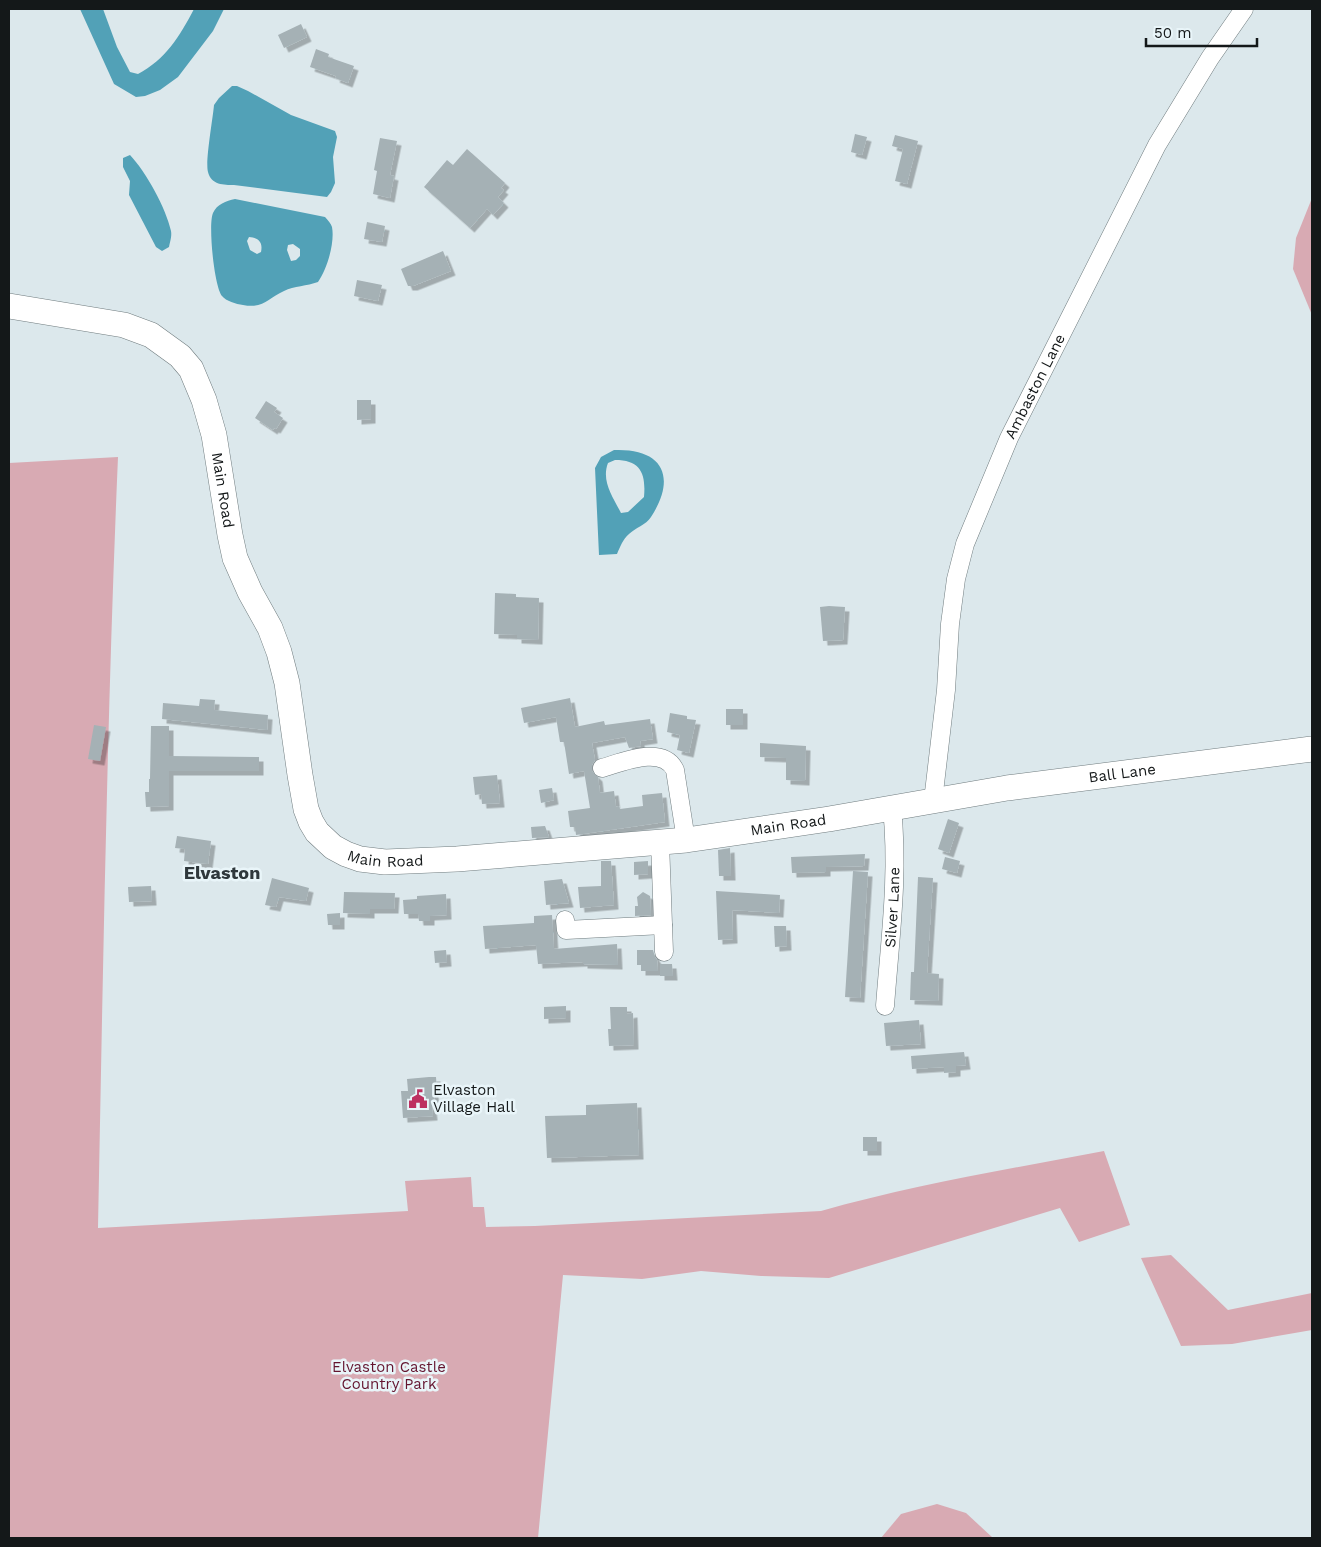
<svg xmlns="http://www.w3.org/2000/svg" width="1321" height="1547" viewBox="0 0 1321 1547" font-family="'Work Sans',sans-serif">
<defs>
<filter id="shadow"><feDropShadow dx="4.5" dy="4.5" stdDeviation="0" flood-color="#0004"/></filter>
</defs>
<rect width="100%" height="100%" fill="#dce8ec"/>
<g fill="#d8aab3">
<polygon points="1312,198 1312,315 1293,269 1296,238"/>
<path d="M118,457C107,714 103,971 98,1228L408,1211L405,1181L471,1177L473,1207H484L486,1227L535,1226L821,1211C913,1185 1009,1169 1104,1151L1130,1225L1079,1242L1060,1208L829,1278L761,1276L701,1271L642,1279L563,1275L538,1538H9V463Z"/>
<polygon points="1171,1255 1228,1310 1312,1293 1312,1330 1232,1344 1181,1346 1141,1258"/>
<polygon points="937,1504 966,1513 993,1538 881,1538 901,1514"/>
</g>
<g fill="#52a1b7" fill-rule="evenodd">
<path d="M80,9H103L117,47L130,72L138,74C165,60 180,36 194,9H224L213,31L178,77L160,90L145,96L136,97L114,84Z"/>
<path d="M232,86H237L248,91L291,115L335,131L337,137L333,157L335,183L331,192L327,197L234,185C224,185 211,185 208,172C205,162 213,118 214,105L219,98Z"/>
<path d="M130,155C146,172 166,208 171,231C172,236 170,242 169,247L162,251L156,247L129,195L130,181L123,167V158Z"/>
<path d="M235,199L325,217C328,220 331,224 332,227C335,243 327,269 318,282C307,286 294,286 284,291C268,298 264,309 243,305C236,304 226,301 222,296C214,286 208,224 213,213C217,204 226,201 235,199ZM249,237C259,238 263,242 261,252L257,254L250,250L247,241ZM293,244L300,249V256L296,260L291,261L287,250L288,245Z"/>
<path d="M614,450C663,448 677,477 651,517C646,525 635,528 629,534C623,539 620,547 617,554L599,555L595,468L601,457ZM615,460C641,460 646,474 644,497L628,512L621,513C613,497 601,481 608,463Z"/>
</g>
<g fill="#a5b1b5" filter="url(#shadow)">
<polygon points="301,24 307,37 284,48 278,35"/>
<polygon points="316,49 329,54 328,57 354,66 348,83 335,78 336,76 310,67"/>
<polygon points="855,134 867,137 862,155 851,152"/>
<polygon points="895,135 918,141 907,184 895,181 903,149 892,146"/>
<polygon points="380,138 397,141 390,175 394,176 390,198 373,194 377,171 374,170"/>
<polygon points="467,149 505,183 501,188 504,190 498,197 504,203 493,215 487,209 470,228 424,187 447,160 453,165"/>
<polygon points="367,222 385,226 382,242 364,239"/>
<polygon points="443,251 451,271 413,286 408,286 401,269"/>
<polygon points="357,280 382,285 378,301 354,296"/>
<polygon points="357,400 371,400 371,419 357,420"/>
<polygon points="266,401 277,408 274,412 283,418 276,429 274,428 273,430 255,418"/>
<polygon points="495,593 516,594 516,597 539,598 538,640 517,639 517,635 494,634"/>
<polygon points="829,606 845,607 843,640 823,641 820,607"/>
<polygon points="570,698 575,727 604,721 605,725 650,719 653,739 640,741 641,746 629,748 625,737 592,743 595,760 592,765 592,771 598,777 600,793 614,791 616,807 619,806 620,809 643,806 642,795 662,793 665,822 576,835 575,827 570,827 568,811 590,808 584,771 569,774 564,742 560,742 556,717 524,723 521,708"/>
<polygon points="200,699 215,700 214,710 268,715 267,730 162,719 163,703 199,706"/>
<rect x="726" y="709" width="17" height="16"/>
<polygon points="670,713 687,716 687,719 696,720 689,753 677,750 680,735 667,732"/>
<polygon points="94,725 106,727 100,761 88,759"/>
<polygon points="151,726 169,726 169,756 259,757 259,771 169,771 169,806 146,807 145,792 149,792 149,779 150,779"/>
<polygon points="760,743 806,746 805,781 786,780 786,758 760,757"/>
<polygon points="497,775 500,803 482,804 481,794 475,795 473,777"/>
<polygon points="552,788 554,800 541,803 539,790"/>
<polygon points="948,819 959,823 949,853 938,849"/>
<polygon points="545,826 549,837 532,838 531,827"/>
<polygon points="177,836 211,841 208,864 184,861 185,849 175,848"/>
<polygon points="730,848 731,876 719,876 718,850"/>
<polygon points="865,854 864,866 826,867 826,872 792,873 791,857"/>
<polygon points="945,857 960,861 957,873 942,869"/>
<polygon points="601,861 611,861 614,905 580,908 578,887 601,886"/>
<polygon points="648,861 648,874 634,875 634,862"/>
<polygon points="853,871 868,872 860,998 845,997"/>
<polygon points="918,877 933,878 927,973 939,974 938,1001 910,1000 911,972 914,972"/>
<polygon points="272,878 309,888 306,901 279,897 276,907 265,905"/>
<polygon points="562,879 569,903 546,905 544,881"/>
<polygon points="151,886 152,901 129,902 128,887"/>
<polygon points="716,891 780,895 779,913 732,910 733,939 718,940"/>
<polygon points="344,892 395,893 394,909 370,909 370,914 343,913"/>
<polygon points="643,892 650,896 651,915 635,916 635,906 638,906 637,897"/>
<polygon points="446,894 447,915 430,916 430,921 419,921 418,914 404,914 403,900 417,899 417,896"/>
<polygon points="340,913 340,925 328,925 327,914"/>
<polygon points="552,915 554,949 617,944 618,965 583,964 583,962 538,964 536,945 485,949 483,926 534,923 534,916"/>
<polygon points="774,926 786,926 787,946 775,947"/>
<polygon points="446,950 447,962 435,963 434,951"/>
<polygon points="637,950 653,950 655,957 657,960 658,971 641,971 641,965 637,965"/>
<polygon points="660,964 672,964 673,976 660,976"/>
<polygon points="566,1006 566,1018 544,1019 544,1007"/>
<polygon points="610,1007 627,1007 627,1014 633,1013 634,1045 609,1046 608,1029 611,1029"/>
<polygon points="919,1020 921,1044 886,1046 884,1023"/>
<polygon points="964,1052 966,1065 956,1066 956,1072 944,1073 944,1067 912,1069 911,1056"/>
<polygon points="429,1077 436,1077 437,1091 434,1091 435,1106 432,1106 433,1116 403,1118 401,1091 408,1091 407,1079"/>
<polygon points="637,1103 639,1155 547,1158 545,1116 586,1115 586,1105"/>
<rect x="863" y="1137" width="14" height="14"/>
</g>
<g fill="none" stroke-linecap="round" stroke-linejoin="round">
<g stroke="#707c7f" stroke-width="19">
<g id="minor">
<path d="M602,768C623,762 663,745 675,770L686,840"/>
<path id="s1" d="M933,801L946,690L950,624L956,579L965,544L1009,438L1157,145L1210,58L1244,9"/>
<polyline points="660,842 664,952"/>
<polyline points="565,920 566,930 663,925"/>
<path id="s2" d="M885,1006C890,940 899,874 892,808"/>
</g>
</g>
<g stroke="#707c7f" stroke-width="26">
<g id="secondary">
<path id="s3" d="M9,306L124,325L151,335L180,356L191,369L204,400L214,435L230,535L235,558L250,592L270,628L279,652L287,683L300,775L306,809L311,822L317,832L333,847L346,854L360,859L385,862L457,859L686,840L829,819L1007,788L1312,749"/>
</g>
</g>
<use href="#minor" stroke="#fff" stroke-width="18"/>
<use href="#secondary" stroke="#fff" stroke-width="25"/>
</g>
<defs>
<g id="civic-bare" transform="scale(1.5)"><path d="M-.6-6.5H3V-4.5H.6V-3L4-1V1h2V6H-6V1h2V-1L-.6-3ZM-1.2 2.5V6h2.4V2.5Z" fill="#bd3060" stroke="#e9f5f9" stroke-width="2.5" paint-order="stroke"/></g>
</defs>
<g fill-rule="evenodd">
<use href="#civic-bare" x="418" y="1099"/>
</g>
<g text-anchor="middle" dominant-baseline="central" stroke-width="5" stroke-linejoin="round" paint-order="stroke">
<g font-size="15" fill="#141819" stroke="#e9f5f9">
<text stroke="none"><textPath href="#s1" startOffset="432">Ambaston Lane</textPath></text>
<text stroke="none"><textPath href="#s3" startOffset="324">Main Road</textPath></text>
<text stroke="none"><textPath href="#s3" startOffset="1502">Ball Lane</textPath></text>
<text stroke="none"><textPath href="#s3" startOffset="1164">Main Road</textPath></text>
<text stroke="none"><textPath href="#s3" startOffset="759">Main Road</textPath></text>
<text stroke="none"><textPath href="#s2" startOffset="99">Silver Lane</textPath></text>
</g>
<g font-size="15" fill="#141819" stroke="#e9f5f9" text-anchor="start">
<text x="433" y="1090">Elvaston<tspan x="433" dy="17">Village Hall</tspan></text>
</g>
<g font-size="15" fill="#64142f" stroke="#e9f5f9">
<text x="389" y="1367">Elvaston Castle<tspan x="389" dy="17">Country Park</tspan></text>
</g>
<g font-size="18" font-weight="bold" fill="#2f383c" stroke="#e9f5f9">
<text x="222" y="872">Elvaston</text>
</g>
</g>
<rect width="1321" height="1547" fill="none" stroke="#141819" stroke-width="20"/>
<path d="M1146 38v8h111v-8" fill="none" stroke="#141819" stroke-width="2.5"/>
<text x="1154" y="38" font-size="15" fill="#141819" stroke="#e9f5f9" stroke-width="4" paint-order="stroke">50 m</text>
</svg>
